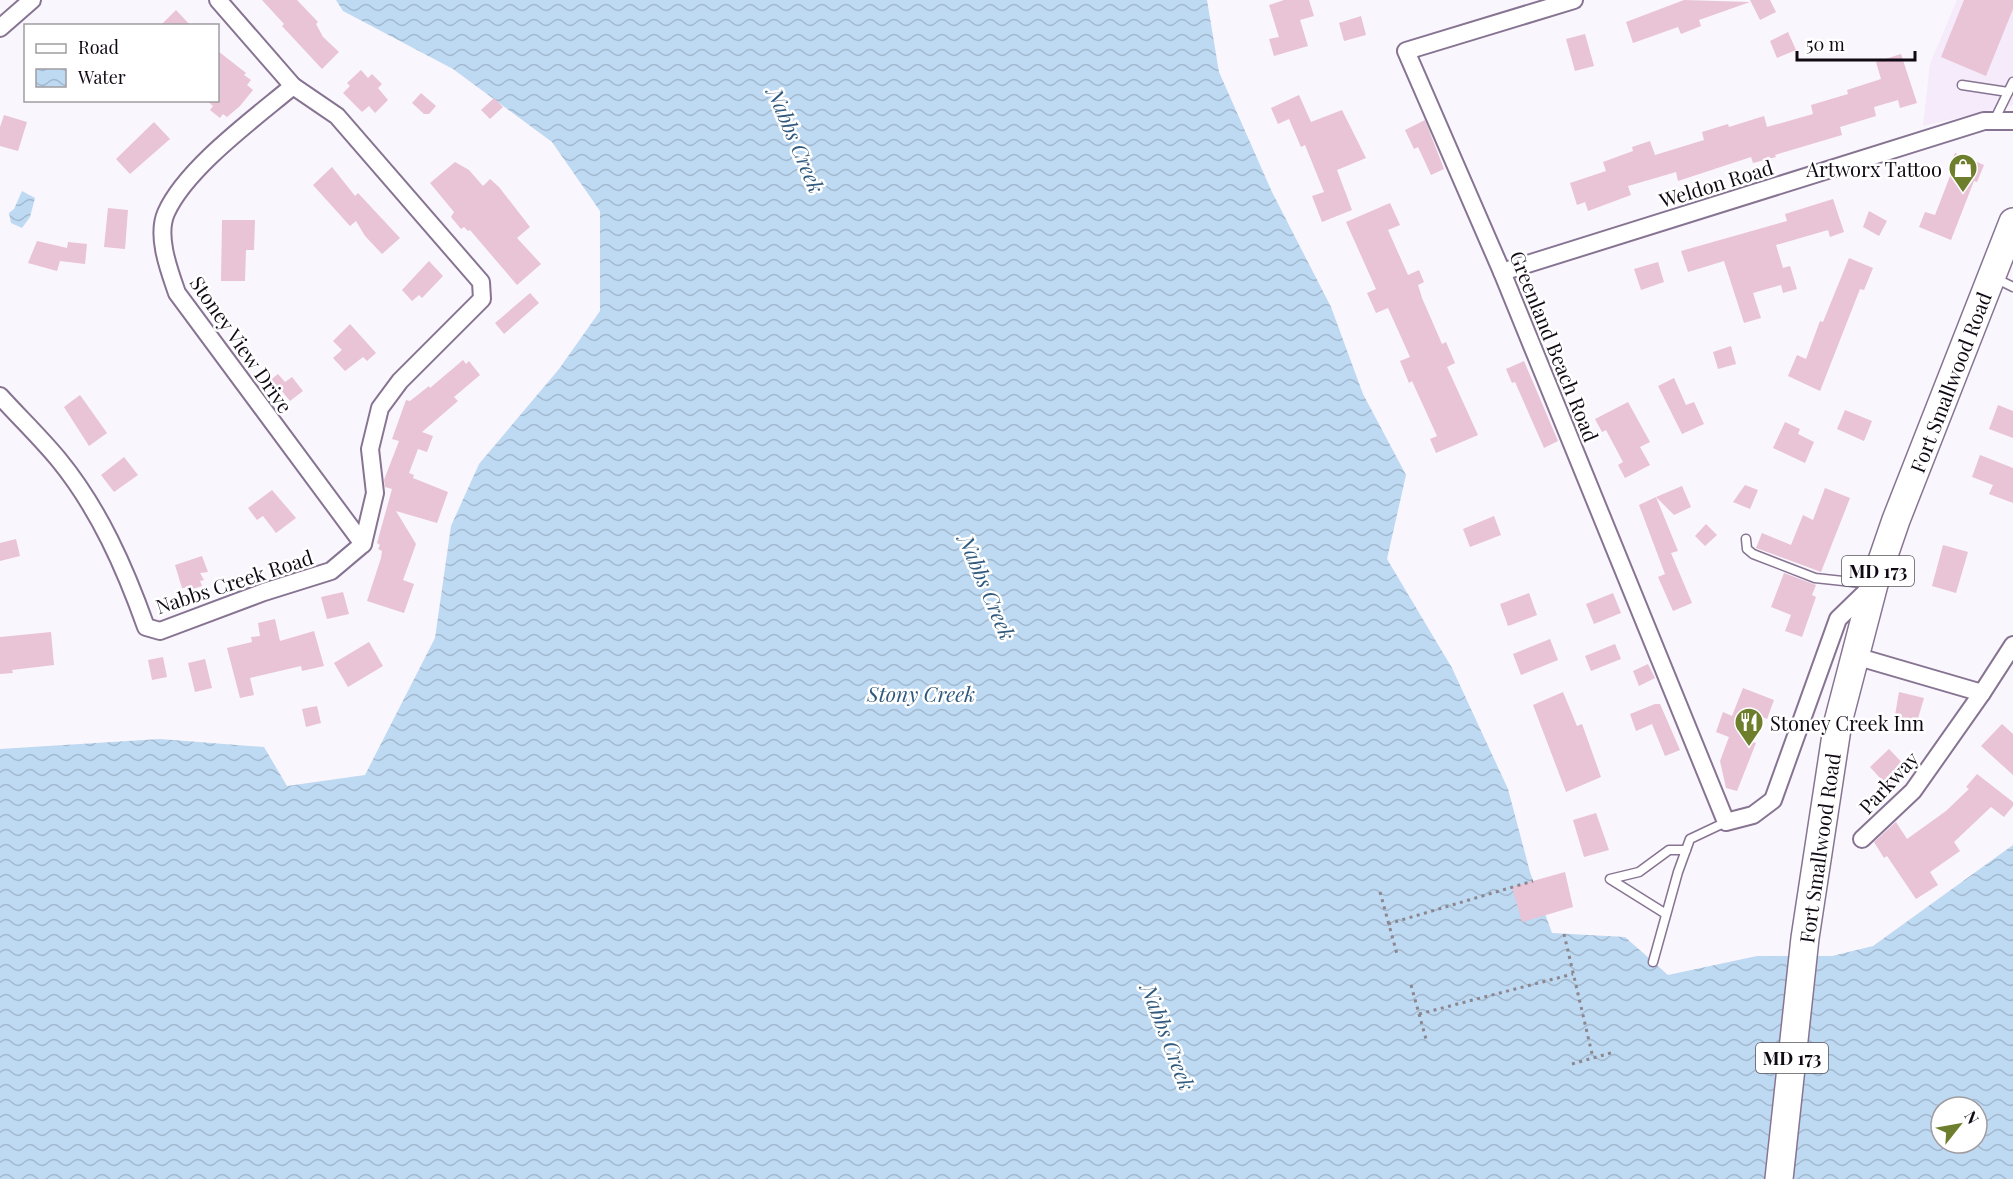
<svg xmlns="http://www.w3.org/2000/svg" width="2013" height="1179" viewBox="0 0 2013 1179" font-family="'Playfair Display',serif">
<defs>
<pattern id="water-waves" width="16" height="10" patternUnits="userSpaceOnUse" patternTransform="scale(1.5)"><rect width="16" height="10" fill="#bed9f2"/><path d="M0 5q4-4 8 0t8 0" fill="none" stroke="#a2b9cf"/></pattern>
</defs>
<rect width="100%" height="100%" fill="#faf6fd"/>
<polygon fill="#f5ebfb" points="1957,0 2013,0 2013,105 1923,126 1930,64"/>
<g fill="url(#water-waves)" fill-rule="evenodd">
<path d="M336,0H1207L1219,72L1272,192L1331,307L1363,394L1406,475L1387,559L1452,668L1508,789L1530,872L1552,933L1625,937L1668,975L1757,956H1832L1873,946L2013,845V1179H0V749L160,739L264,747L287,786L365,775L435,638L451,526L479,464L559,369L600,311V211L552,142L453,69L343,11ZM1941,1107H1977V1143H1941Z"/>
<polygon points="22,191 35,198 30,217 22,228 11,223 9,213 14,209"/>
</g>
<g fill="#e9c3d6">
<polygon points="262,0 297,0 318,22 316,24 323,37 339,52 322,69 282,26 284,24"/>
<polygon points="1284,0 1309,0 1314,16 1300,20 1308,46 1274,56 1269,39 1279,37 1269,5"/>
<polygon points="1684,0 1750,2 1699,20 1701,26 1681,34 1678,27 1633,43 1626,22"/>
<polygon points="1750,0 1770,0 1776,12 1760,20"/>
<polygon points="1964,0 2013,0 2013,9 1986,76 1941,57"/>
<polygon points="176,10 191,26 160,26"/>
<polygon points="1361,16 1366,35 1344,41 1339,23"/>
<polygon points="1788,32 1796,50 1777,58 1770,41"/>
<polygon points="1585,34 1594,66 1575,71 1566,39"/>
<polygon points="218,51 246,73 244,75 251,80 247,85 253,90 240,106 227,117 223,114 220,118 210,110 213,106 206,100 218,100"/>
<polygon points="1901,54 1917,103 1900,108 1898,100 1874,107 1876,116 1840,127 1842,135 1775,155 1776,157 1753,163 1751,157 1678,181 1676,172 1628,186 1631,195 1588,211 1585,202 1577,205 1570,183 1606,171 1603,162 1633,151 1632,147 1650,141 1655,155 1704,140 1702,132 1728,124 1729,127 1764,116 1767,127 1813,114 1811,105 1848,94 1847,90 1881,79 1876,62"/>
<polygon points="361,70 368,78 372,74 382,84 378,88 388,100 375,113 369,106 362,112 343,93 350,86 347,83"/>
<polygon points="421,93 436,106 429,114 424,114 412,103"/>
<polygon points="1299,95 1311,122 1342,110 1366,158 1337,170 1352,210 1322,222 1312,196 1324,192 1305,145 1301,147 1289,119 1278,124 1271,108"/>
<polygon points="494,98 503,107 490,119 481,110"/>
<polygon points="4,115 27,122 18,151 0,146 0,127"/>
<polygon points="1425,120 1444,169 1431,175 1418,147 1414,149 1405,130"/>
<polygon points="154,122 170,139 130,174 116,159"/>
<polygon points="1955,153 1984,165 1977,182 1974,181 1951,240 1919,227 1925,212 1935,215 1952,171 1948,170"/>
<polygon points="455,162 469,170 483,186 490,179 499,187 530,227 517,238 541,264 517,285 470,230 468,231 464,227 461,229 451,217 454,212 430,183"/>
<polygon points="332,167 355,196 358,193 400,238 382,254 365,236 356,221 350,226 313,185"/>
<polygon points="1833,199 1844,232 1830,237 1828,230 1776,245 1783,268 1790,266 1797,289 1783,293 1781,285 1753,293 1761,318 1744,323 1724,261 1688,272 1681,251 1787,221 1785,214"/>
<polygon points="1390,203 1400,225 1388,230 1408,275 1419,270 1424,282 1418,285 1422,298 1442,344 1446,342 1455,363 1447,367 1478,435 1436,453 1430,439 1437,436 1412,381 1409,383 1400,361 1410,357 1388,308 1376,313 1367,293 1376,289 1346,222"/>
<polygon points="108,208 128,210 125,249 104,247"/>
<polygon points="1869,211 1887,221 1879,236 1863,227"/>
<polygon points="222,220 255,220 254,250 246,250 245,281 221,281"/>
<polygon points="37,241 67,248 68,242 87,244 85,264 60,261 57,271 28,263"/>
<polygon points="1849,258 1873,268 1864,290 1860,289 1820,391 1788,376 1797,355 1806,359 1820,321 1823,322"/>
<polygon points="429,261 443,276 422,298 419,295 412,301 402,290"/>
<polygon points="1658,262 1664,282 1641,290 1634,269"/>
<polygon points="530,293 539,303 504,334 495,323"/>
<polygon points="350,324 376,353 367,361 363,357 345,371 333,358 342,350 333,341"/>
<polygon points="1731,346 1736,364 1718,369 1713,352"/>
<polygon points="463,360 466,364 469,361 480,375 454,397 458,401 422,432 433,436 427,452 418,449 409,473 414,475 413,478 448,492 437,523 396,511 416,544 403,580 414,584 404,613 367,601 381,558 382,551 378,549 380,545 377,543 392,489 385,487 384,480 399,441 392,439 406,400 410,401 429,386 430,388"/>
<polygon points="1524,361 1558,441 1544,448 1515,382 1512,383 1506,369"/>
<polygon points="278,374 285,382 292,377 303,391 290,401 281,390 277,393 268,382"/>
<polygon points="1674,378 1686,405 1694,402 1704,424 1682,434 1658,386"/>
<polygon points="80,395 107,433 89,446 64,407"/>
<polygon points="1628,402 1650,442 1640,447 1650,465 1625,478 1618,465 1623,462 1606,430 1602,432 1595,419"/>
<polygon points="1998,405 2013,411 2013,438 1989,429"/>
<polygon points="1845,410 1872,421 1864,441 1837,429"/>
<polygon points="1785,422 1800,429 1798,434 1814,442 1805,463 1773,448"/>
<polygon points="1980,455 2013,468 2013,503 1989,494 1993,485 1972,477"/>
<polygon points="124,457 138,475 114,492 101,475"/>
<polygon points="1745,485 1758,490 1750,509 1733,502"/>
<polygon points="1682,486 1691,507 1674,515 1656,497"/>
<polygon points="1825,488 1850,498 1821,572 1756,548 1762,533 1791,545 1803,515 1813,520"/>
<polygon points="272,490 296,518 276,533 263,516 257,520 248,508"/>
<polygon points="1656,497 1678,551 1671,553 1692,603 1673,611 1658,577 1665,574 1639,505"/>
<polygon points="1494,516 1501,535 1470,547 1463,529"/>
<polygon points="1706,524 1717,535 1705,546 1695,536"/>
<polygon points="16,539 20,556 0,561 0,543"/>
<polygon points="1943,545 1968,552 1956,593 1932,586"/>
<polygon points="202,556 208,572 200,573 204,580 200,581 202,586 186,591 185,588 182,588 175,565"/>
<polygon points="1784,573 1816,585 1812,595 1816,597 1802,637 1785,631 1791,615 1771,607"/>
<polygon points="343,592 349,614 327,619 321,597"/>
<polygon points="1529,593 1537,615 1508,626 1500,604"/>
<polygon points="1613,593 1621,613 1594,624 1586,604"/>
<polygon points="275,619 280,641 314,631 324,666 302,671 301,666 250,678 254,695 240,698 227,648 252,642 251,637 260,636 258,623"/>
<polygon points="51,632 54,665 12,670 13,673 0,674 0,637"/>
<polygon points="1550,639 1558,660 1521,675 1513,654"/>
<polygon points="369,642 383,666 348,687 334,663"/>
<polygon points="1615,644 1621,659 1591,671 1585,656"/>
<polygon points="163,657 167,677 152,680 148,660"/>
<polygon points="205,659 212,688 195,692 188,663"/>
<polygon points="1648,664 1655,678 1639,686 1633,671"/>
<polygon points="1743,688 1774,700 1767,719 1758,715 1749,741 1756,743 1737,791 1726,788 1720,761 1729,737 1716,732 1723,712 1732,716"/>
<polygon points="1563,692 1577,726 1582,724 1601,777 1566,792 1533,705"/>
<polygon points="1899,692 1924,698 1914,732 1893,727"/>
<polygon points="1655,704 1660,704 1680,750 1665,756 1652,724 1636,731 1630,714"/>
<polygon points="317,706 321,723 306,727 302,709"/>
<polygon points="2002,724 2013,734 2013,775 1981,746"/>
<polygon points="1889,749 1910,771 1890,789 1870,767"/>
<polygon points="1977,774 2013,802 2013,806 2004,817 1991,807 1954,842 1960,851 1930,872 1938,885 1916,899 1887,856 1884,858 1874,842 1896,822 1907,839 1946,811 1969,789 1966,787"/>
<polygon points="1596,813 1609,850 1584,857 1573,820"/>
<polygon points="1565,872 1573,907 1522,922 1512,887"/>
</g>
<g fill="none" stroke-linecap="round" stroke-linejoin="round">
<g stroke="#877492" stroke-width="11">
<g id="lane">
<polyline points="1962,85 2008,92"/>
<polyline points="1994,121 2013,82"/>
<polyline points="1995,278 2013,287"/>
<polyline points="1746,539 1747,549 1753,554 1815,578 1871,584"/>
<polyline points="1666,914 1610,879 1639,872 1669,850 1686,850"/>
<polyline points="1653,962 1678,872 1690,839 1726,822"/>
</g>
</g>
<g stroke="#877492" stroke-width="20">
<g id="street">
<polyline points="1574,0 1406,51 1502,272 1726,822 1753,815 1773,800 1838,619 1871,587"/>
<polyline points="0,28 32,0"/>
<path d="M293,86C255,118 186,168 166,213C156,236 169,270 177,293L363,544"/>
<polyline points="1502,272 1984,121 2013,121"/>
<path d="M0,396C19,417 41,438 59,460C99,509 125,568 146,627L160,631L264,592L331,571L363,544L375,493L370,449L380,408L400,381L482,299L481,282L337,116L293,86L218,0"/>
<polyline points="1855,656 1982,693 2013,645"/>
<polyline points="1862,839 1913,791 1982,693"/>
</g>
</g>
<g stroke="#877492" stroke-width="30">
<polyline id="primary" points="1779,1179 1805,938 1838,722 1874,584 1896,520 2013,222"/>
</g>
<g stroke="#8c878f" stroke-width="3" stroke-dasharray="3 4.5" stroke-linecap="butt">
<polyline points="1380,892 1397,954"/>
<polyline points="1388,924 1533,881"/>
<polyline points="1564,934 1593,1058"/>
<polyline points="1411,985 1426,1039"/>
<polyline points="1419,1014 1573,974"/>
<polyline points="1572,1064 1614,1052"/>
</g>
<use href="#lane" stroke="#fff" stroke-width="8"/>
<use href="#street" stroke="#fff" stroke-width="16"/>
<use href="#primary" stroke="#fff" stroke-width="27"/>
</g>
<defs>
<g id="shop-pin" transform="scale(1.5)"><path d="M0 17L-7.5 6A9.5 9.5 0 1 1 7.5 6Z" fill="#6d7e2d" stroke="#fff"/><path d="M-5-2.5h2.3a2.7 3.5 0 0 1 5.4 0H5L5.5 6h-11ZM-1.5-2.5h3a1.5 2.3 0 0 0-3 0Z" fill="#fff"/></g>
<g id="restaurant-pin" transform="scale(1.5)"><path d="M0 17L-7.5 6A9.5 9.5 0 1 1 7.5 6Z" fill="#6d7e2d" stroke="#fff"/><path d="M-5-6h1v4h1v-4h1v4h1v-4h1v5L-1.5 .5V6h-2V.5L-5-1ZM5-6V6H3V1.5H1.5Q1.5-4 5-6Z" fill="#fff"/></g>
</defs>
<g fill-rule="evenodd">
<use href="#shop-pin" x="1963" y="168"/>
<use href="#restaurant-pin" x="1749" y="722"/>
</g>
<g text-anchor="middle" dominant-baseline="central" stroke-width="5" stroke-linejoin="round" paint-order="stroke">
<g fill="#fff" stroke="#58545b" stroke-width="1.5">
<rect x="1842" y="556" width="72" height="30" rx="4.5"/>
<rect x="1756" y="1043" width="72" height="30" rx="4.5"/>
</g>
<g font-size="18" font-weight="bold" fill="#110a15">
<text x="1878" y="571">MD 173</text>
<text x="1792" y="1058">MD 173</text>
</g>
<g font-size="20" fill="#110a15" stroke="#fff" text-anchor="end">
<text x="1942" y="168">Artworx Tattoo</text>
<text x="1770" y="722" text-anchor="start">Stoney Creek Inn</text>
</g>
<g font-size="20" fill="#110a15" stroke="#fff">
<text transform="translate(1716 183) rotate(-17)">Weldon Road</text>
<text transform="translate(242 344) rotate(55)">Stoney View Drive</text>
<text transform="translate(1555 346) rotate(68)">Greenland Beach Road</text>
<text transform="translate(1950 382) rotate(-69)">Fort Smallwood Road</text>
<text transform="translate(234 581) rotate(-18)">Nabbs Creek Road</text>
<text transform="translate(1888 782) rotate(-47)">Parkway</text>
<text transform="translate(1819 848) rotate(-82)">Fort Smallwood Road</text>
</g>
<g font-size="21" font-style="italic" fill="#2f597d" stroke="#fff">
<text transform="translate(797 140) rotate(67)">Nabbs Creek</text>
<text transform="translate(988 587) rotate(67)">Nabbs Creek</text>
<text x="921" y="693">Stony Creek</text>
<text transform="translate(1169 1037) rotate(69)">Nabbs Creek</text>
</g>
</g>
<rect x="24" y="24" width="195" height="78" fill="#ffffff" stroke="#a09da1" stroke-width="1.5"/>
<rect x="36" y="44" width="30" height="9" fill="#ffffff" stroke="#a09da1" stroke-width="1.5"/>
<text x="78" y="54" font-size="18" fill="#110a15">Road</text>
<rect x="36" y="69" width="30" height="18" fill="url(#water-waves)" stroke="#a09da1" stroke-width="1.5"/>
<text x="78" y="84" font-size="18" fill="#110a15">Water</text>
<g transform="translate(1959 1125) rotate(59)"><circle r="28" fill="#ffffff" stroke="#a09da1" stroke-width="1.5"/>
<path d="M0-4.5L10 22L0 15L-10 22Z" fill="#6d7e2d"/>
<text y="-9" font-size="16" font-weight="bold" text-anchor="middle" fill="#110a15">N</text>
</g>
<path d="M1797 51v9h118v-9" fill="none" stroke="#110a15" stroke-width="3"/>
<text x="1806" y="51" font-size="18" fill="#110a15" stroke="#ffffff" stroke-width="4.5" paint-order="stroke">50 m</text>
</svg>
